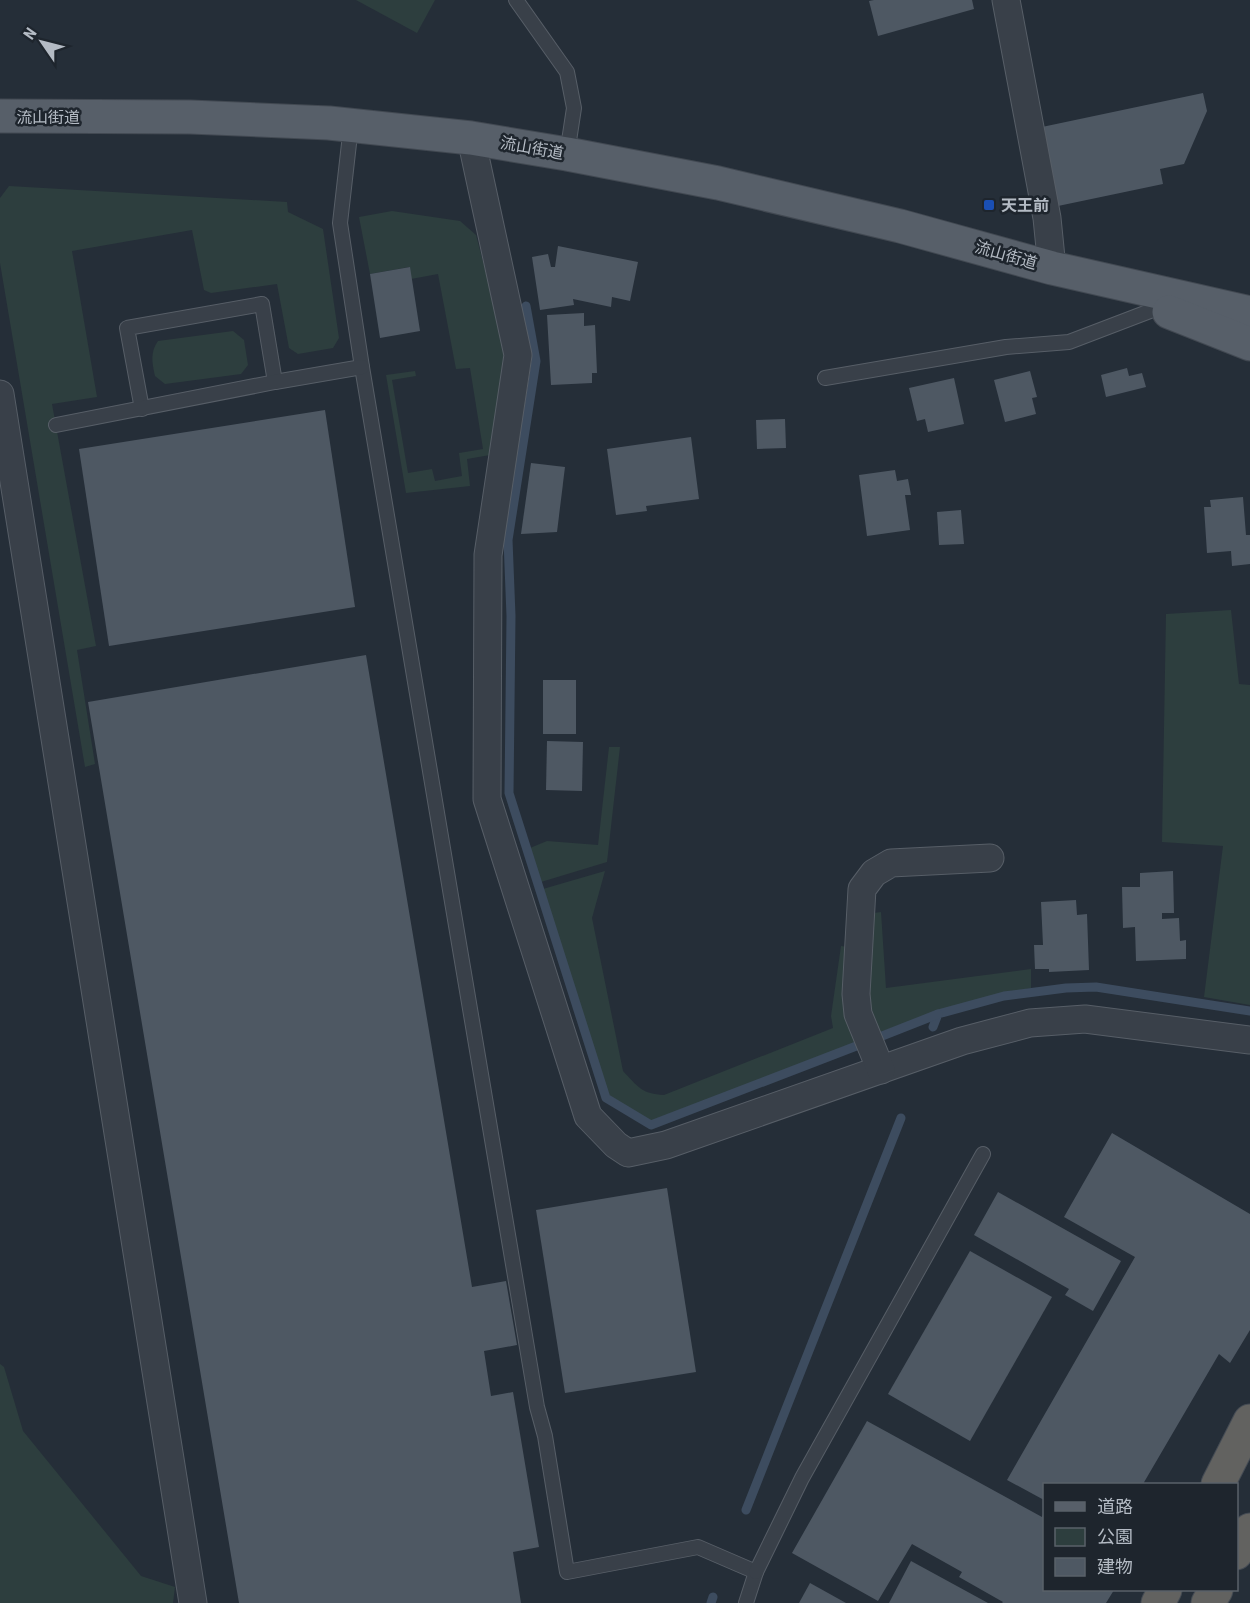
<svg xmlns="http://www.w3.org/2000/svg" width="1250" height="1603" viewBox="0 0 1250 1603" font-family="'Roboto Condensed','Noto Sans JP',sans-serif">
<rect width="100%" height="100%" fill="#252e38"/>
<g fill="#2d3e3e">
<polygon points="356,0 435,0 417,33"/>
<polygon points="9,186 287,202 288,212 323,229 339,338 333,348 298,354 289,348 277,284 211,293 204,290 192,230 72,251 97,397 52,404 96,646 77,650 95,764 85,767 0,263 0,198"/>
<polygon points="392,211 460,221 476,235 508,357 490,455 467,459 470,486 406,493 386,375 415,371 416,376 392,380 408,473 432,469 435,481 462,476 459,453 483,449 470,368 456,369 438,274 411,279 409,267 370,274 359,217"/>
<path d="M233,331L244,340L248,365L241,374L165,384L155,376C152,363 150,352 158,341Z"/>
<polygon points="1231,610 1239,684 1250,685 1250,1005 1204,997 1223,846 1162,842 1166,614"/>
<polygon points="609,747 620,747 607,862 541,882 530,848 547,841 598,845"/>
<path d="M605,871L592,918L623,1071C638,1087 642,1094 664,1095L833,1028L831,1016L841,946L849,947L858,1042L653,1123L608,1097L543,889Z"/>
<polygon points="881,912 886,988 1031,969 1031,988 1006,993 935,1012 875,1034 864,1002 874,913"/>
<polygon points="0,1364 4,1367 23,1431 141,1576 175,1587 173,1603 0,1603"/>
</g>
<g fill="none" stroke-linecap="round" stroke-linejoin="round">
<g stroke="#3d4c5f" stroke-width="9">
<polyline points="526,306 536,361 508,540 511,616 509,793 606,1098 651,1125 859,1045"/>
<polyline points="933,1027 938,1014 1004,996 1066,988 1096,987 1250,1011"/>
<polyline points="877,1038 938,1014"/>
<polyline points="746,1510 901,1118"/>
<polyline points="711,1603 713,1597"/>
</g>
</g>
<g fill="#4e5863">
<polygon points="874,0 972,0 974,9 878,36 869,1"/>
<polygon points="1203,93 1207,111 1184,164 1160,169 1163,184 1058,206 1042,127"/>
<polygon points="558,246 638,262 630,301 612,297 611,307 573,299 574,305 540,310 532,257 548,254 551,267 555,267"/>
<polygon points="410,267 420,331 380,338 370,274"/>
<polygon points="584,313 584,326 595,325 597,373 592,373 592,383 551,385 547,315"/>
<polygon points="1127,368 1129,376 1142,373 1146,387 1106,397 1101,375"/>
<polygon points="1030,371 1037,397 1032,398 1036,414 1005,422 994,380"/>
<polygon points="954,378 964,424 928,432 925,419 917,421 909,388"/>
<polygon points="325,410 355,607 109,646 79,449"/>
<polygon points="785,419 786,448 757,449 756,420"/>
<polygon points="691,437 699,499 646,506 647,511 616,515 607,449"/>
<polygon points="531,463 565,467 557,532 521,534"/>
<polygon points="895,470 897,481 908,479 911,495 905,495 910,530 867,536 859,475"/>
<polygon points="1243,497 1246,535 1250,535 1250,564 1232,566 1231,551 1207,553 1204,507 1211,507 1210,500"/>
<polygon points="961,510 964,544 939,545 937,512"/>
<polygon points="366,655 472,1287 506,1281 517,1345 484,1351 491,1396 513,1392 539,1547 513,1552 521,1603 239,1603 88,702"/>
<rect x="543" y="680" width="33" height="54"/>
<polygon points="547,741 583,742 582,791 546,790"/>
<polygon points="1173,871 1174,913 1162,913 1162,919 1179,918 1180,941 1186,940 1186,959 1136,961 1135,927 1123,928 1122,887 1140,887 1140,873"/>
<polygon points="1076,900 1077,915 1087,914 1089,970 1049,972 1049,969 1035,969 1034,945 1043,945 1041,902"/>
<polygon points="1112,1133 1250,1214 1250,1330 1230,1363 1219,1354 1143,1484 1044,1484 1044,1500 1007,1480 1135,1257 1064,1217"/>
<polygon points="667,1188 696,1372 565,1393 536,1210"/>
<polygon points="998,1192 1121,1261 1093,1311 1065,1295 1069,1289 974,1235"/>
<polygon points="970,1251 1052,1297 970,1441 888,1394"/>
<polygon points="867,1421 1042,1517 1044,1512 1044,1590 1114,1590 1106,1603 1002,1603 1003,1602 959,1577 962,1572 912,1544 878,1601 792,1553"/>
<polygon points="911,1561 988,1603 889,1603"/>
<polygon points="810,1583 846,1603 799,1603"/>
</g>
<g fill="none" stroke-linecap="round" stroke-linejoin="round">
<g stroke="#575e67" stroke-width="16">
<g id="service">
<polyline points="516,0 567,72 574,108 567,154"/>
<polyline points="351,126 340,223 362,367 537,1407 545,1436 567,1572 698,1547 756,1572 746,1603"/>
<polyline points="825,378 1006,347 1069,342 1158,308"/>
<polyline points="142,409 127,328 262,304 275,382"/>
<polyline points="56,425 275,382 362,367"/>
<polyline points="756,1572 802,1478 983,1154"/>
</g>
</g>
<g stroke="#575e67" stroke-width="29">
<g id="minor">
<polyline points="1006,0 1047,218 1052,268"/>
<polyline points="471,138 518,355 488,555 487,799 588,1116 616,1145 628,1153 666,1145 962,1041 1030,1023 1085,1019 1250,1040"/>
<polyline points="0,394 193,1603"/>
<polyline points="881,1070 858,1014 856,994 862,889 874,873 891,863 990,858"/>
</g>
</g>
<g stroke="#424952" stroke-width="35">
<g id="primary">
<polyline points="0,116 190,117 329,123 471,138 567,154 718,183 900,226 1052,268 1250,313"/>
<polyline points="1169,312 1250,344"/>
</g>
</g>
<g stroke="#444b54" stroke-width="35">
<g id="trunk">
<polyline points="1218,1484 1250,1421"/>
<polyline points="1236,1553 1250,1530"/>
<polyline points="1158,1603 1165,1590"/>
<polyline points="1208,1603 1216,1590"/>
</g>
</g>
<use href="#service" stroke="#394049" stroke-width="14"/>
<use href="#minor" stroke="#394049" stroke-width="27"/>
<use href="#primary" stroke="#575f69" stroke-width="33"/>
<use href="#trunk" stroke="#626260" stroke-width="33"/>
</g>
<rect fill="#1a4fb4" stroke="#1e252d" stroke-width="2" x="983" y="199" width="12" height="12" rx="3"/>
<g text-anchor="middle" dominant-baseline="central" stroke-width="5" stroke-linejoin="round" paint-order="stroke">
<g font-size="16" fill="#b4bbc4" stroke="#1e252d">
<text x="48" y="117">流山街道</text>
<text transform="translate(532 148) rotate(10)">流山街道</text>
<text transform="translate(1006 255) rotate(16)">流山街道</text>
</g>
<g font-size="16" font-weight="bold" fill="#b4bbc4" stroke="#1e252d" text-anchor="start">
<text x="1001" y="205">天王前</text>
</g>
</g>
<rect x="1043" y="1483" width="195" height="108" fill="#1e252d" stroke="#5a6169" stroke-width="1.5"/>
<rect x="1055" y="1502" width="30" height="9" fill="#575f69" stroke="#5a6169" stroke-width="1.5"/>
<text x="1097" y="1513" font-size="18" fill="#b4bbc4">道路</text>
<rect x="1055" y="1528" width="30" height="18" fill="#2d3e3e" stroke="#5a6169" stroke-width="1.5"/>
<text x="1097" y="1543" font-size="18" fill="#b4bbc4">公園</text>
<rect x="1055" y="1558" width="30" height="18" fill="#4e5863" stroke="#5a6169" stroke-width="1.5"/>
<text x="1097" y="1573" font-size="18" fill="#b4bbc4">建物</text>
<g transform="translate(42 42) rotate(305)" stroke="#1e252d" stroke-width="4.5" paint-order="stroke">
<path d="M0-4.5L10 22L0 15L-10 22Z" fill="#b4bbc4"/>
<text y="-9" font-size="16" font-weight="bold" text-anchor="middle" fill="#b4bbc4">N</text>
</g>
</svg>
